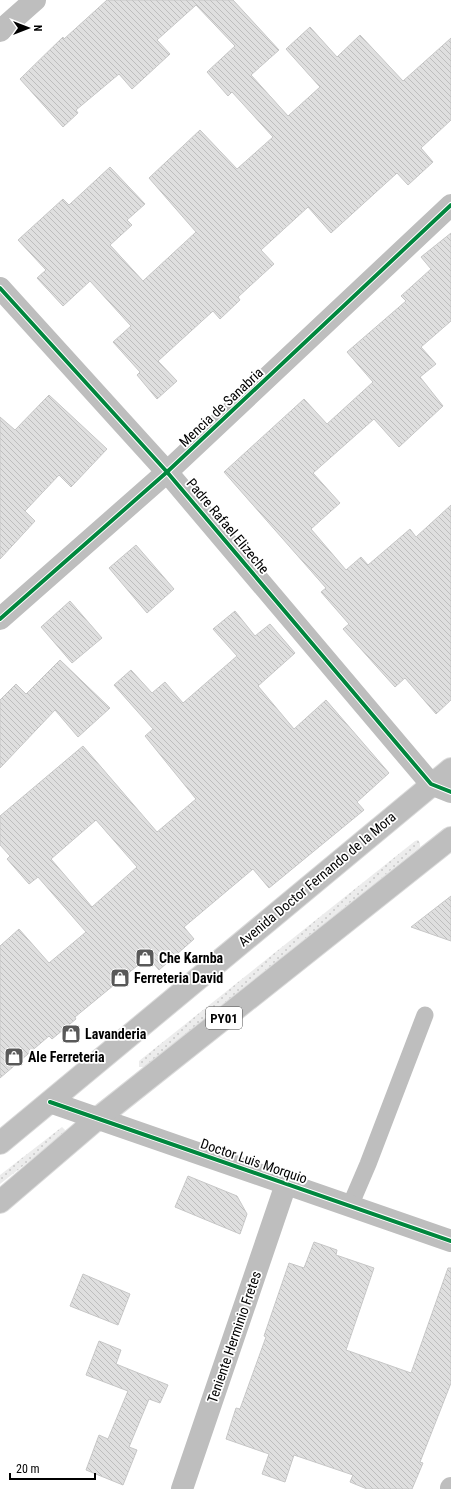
<svg xmlns="http://www.w3.org/2000/svg" width="451" height="1489" viewBox="0 0 451 1489" font-family="'Roboto Condensed',sans-serif">
<defs>
<pattern id="grass-dots" width="8" height="8" patternUnits="userSpaceOnUse"><rect width="8" height="8" fill="#ececec"/><path d="M2 2h.1M6 6h.1" fill="none" stroke="#c9c9c9" stroke-width="1.8" stroke-linecap="round"/></pattern>
<pattern id="building-back-hatch" width="6" height="6" patternUnits="userSpaceOnUse"><rect width="6" height="6" fill="#dfdfdf"/><path d="M-1 5l2 2M0 0l6 6M5-1l2 2" fill="none" stroke="#bebebe"/></pattern>
</defs>
<rect width="100%" height="100%" fill="#fff"/>
<g fill="url(#grass-dots)">
<polygon points="418,840 420,843 420,847 144,1067 139,1067 139,1061 415,841"/>
<polygon points="62,1127 65,1130 64,1134 0,1184 0,1175"/>
</g>
<g fill="url(#building-back-hatch)" stroke="#c7c7c7" fill-rule="evenodd">
<polygon points="107,0 233,0 279,50 251,75 288,116 320,87 286,49 310,27 337,57 360,35 403,81 451,38 451,120 421,148 433,162 408,185 397,173 331,233 308,207 261,250 274,264 238,297 240,300 220,319 213,311 158,361 177,381 157,399 137,375 140,372 113,342 131,326 90,281 63,306 37,278 46,270 18,240 63,199 69,205 110,167 145,204 127,220 132,225 110,245 143,281 196,232 149,178 200,130 237,169 273,137 232,92 228,96 207,72 235,46 196,5 157,40 170,54 132,89 119,74 76,110 78,113 63,127 20,79 63,37 64,39"/>
<polygon points="451,233 451,321 421,347 436,364 420,377 443,406 399,447 374,419 313,473 340,503 311,529 346,570 361,557 368,565 410,529 416,537 451,505 451,700 436,714 405,678 395,687 377,667 343,629 349,624 321,592 326,588 224,472 304,399 327,424 373,382 347,352 406,301 401,296 431,269 421,257"/>
<polygon points="49,395 107,449 71,487 59,475 25,511 35,521 0,559 0,417 15,430"/>
<polygon points="136,545 174,589 147,613 109,568"/>
<polygon points="70,601 102,638 72,663 41,627"/>
<path d="M235,611L255,636L270,624L295,653L258,686L294,729L326,700L389,773L357,802L364,810L269,888L253,869L184,927L194,939L159,970L148,957L75,1017L76,1019L52,1039L49,1036L0,1078V946L19,929L49,963L86,932L38,877L29,884L7,859L10,856L0,845V816L83,746L157,832L196,799L145,736L153,729L114,685L131,670L152,693L165,682L183,703L237,656L213,629ZM96,820L137,867L92,907L51,859Z"/>
<polygon points="60,660 110,708 78,737 55,710 0,768 0,700 16,684 26,694"/>
<polygon points="451,896 451,941 411,927"/>
<polygon points="188,1176 237,1196 247,1214 240,1234 175,1207"/>
<polygon points="314,1242 337,1250 336,1255 374,1268 346,1350 411,1373 448,1268 451,1268 451,1383 420,1462 423,1463 412,1489 367,1489 350,1482 353,1475 294,1455 285,1482 262,1474 269,1454 226,1439 236,1408 240,1409 266,1337 264,1336 289,1263 304,1268"/>
<polygon points="83,1274 130,1294 118,1325 70,1306"/>
<polygon points="99,1341 121,1350 116,1364 168,1385 160,1403 149,1399 129,1447 137,1450 123,1485 86,1470 99,1435 108,1439 128,1391 86,1375"/>
</g>
<g fill="none" stroke-linecap="round" stroke-linejoin="round">
<g stroke="#dbdbdb" stroke-width="24">
<g id="trunk">
<polyline points="0,1143 451,769"/>
<polyline points="0,1202 97,1119 451,838"/>
</g>
</g>
<polyline stroke="#bebebe" stroke-width="17" points="350,1206 368,1164 425,1015"/>
<g stroke="#bebebe" stroke-width="22">
<polyline points="0,31 35,0"/>
<polyline points="0,288 167,472 431,784 451,792"/>
<polyline points="0,619 167,472 451,205"/>
<polyline points="50,1102 451,1241"/>
<polyline points="182,1489 286,1184"/>
<polyline points="451,1489 451,1488"/>
</g>
<use href="#trunk" stroke="#bebebe" stroke-width="22"/>
<g stroke="#fff" stroke-width="6">
<g id="cycleway">
<polyline points="0,288 167,472 431,784 451,792"/>
<polyline points="0,619 167,472 451,205"/>
<polyline points="50,1102 451,1241"/>
</g>
</g>
<use href="#cycleway" stroke="#00873e" stroke-width="4"/>
</g>
<defs>
<g id="shop-square" transform="scale(1)"><rect x="-9" y="-9" width="18" height="18" rx="4" fill="#595959" stroke="#fff"/><path d="M-5-2.5h2.3a2.7 3.5 0 0 1 5.4 0H5L5.5 6h-11ZM-1.5-2.5h3a1.5 2.3 0 0 0-3 0Z" fill="#fff"/></g>
</defs>
<g fill-rule="evenodd">
<use href="#shop-square" x="145" y="958"/>
<use href="#shop-square" x="120" y="978"/>
<use href="#shop-square" x="71" y="1034"/>
<use href="#shop-square" x="14" y="1057"/>
</g>
<g text-anchor="middle" dominant-baseline="central" stroke-width="3.5" stroke-linejoin="round" paint-order="stroke">
<rect fill="#fff" stroke="#4c4c4c" stroke-width="1" x="206" y="1007" width="36" height="22" rx="3"/>
<g font-size="13" font-weight="bold" fill="#000">
<text x="224" y="1018">PY01</text>
</g>
<g font-size="14" fill="#000" stroke="#fff">
<text transform="translate(221 407) rotate(-43)">Mencia de Sanabria</text>
<text transform="translate(228 526) rotate(50)">Padre Rafael Elizeche</text>
<text transform="translate(317 879) rotate(-40)">Avenida Doctor Fernando de la Mora</text>
<text transform="translate(254 1161) rotate(19)">Doctor Luis Morquio</text>
<text transform="translate(234 1337) rotate(-71)">Teniente Herminio Fretes</text>
</g>
<g font-size="14" font-weight="bold" fill="#000" stroke="#fff" text-anchor="start">
<text x="159" y="958">Che Karnba</text>
<text x="134" y="978">Ferreteria David</text>
<text x="85" y="1034">Lavanderia</text>
<text x="28" y="1057">Ale Ferreteria</text>
</g>
</g>
<g transform="translate(28 28) rotate(90)" stroke="#ffffff" stroke-width="3" paint-order="stroke">
<path d="M0-3L7 15L0 10L-7 15Z" fill="#000000"/>
<text y="-6" font-size="11" font-weight="bold" text-anchor="middle" fill="#000000">N</text>
</g>
<path d="M10 1473v6h85v-6" fill="none" stroke="#000000" stroke-width="2"/>
<text x="16" y="1473" font-size="12" fill="#000000" stroke="#ffffff" stroke-width="3" paint-order="stroke">20 m</text>
</svg>
